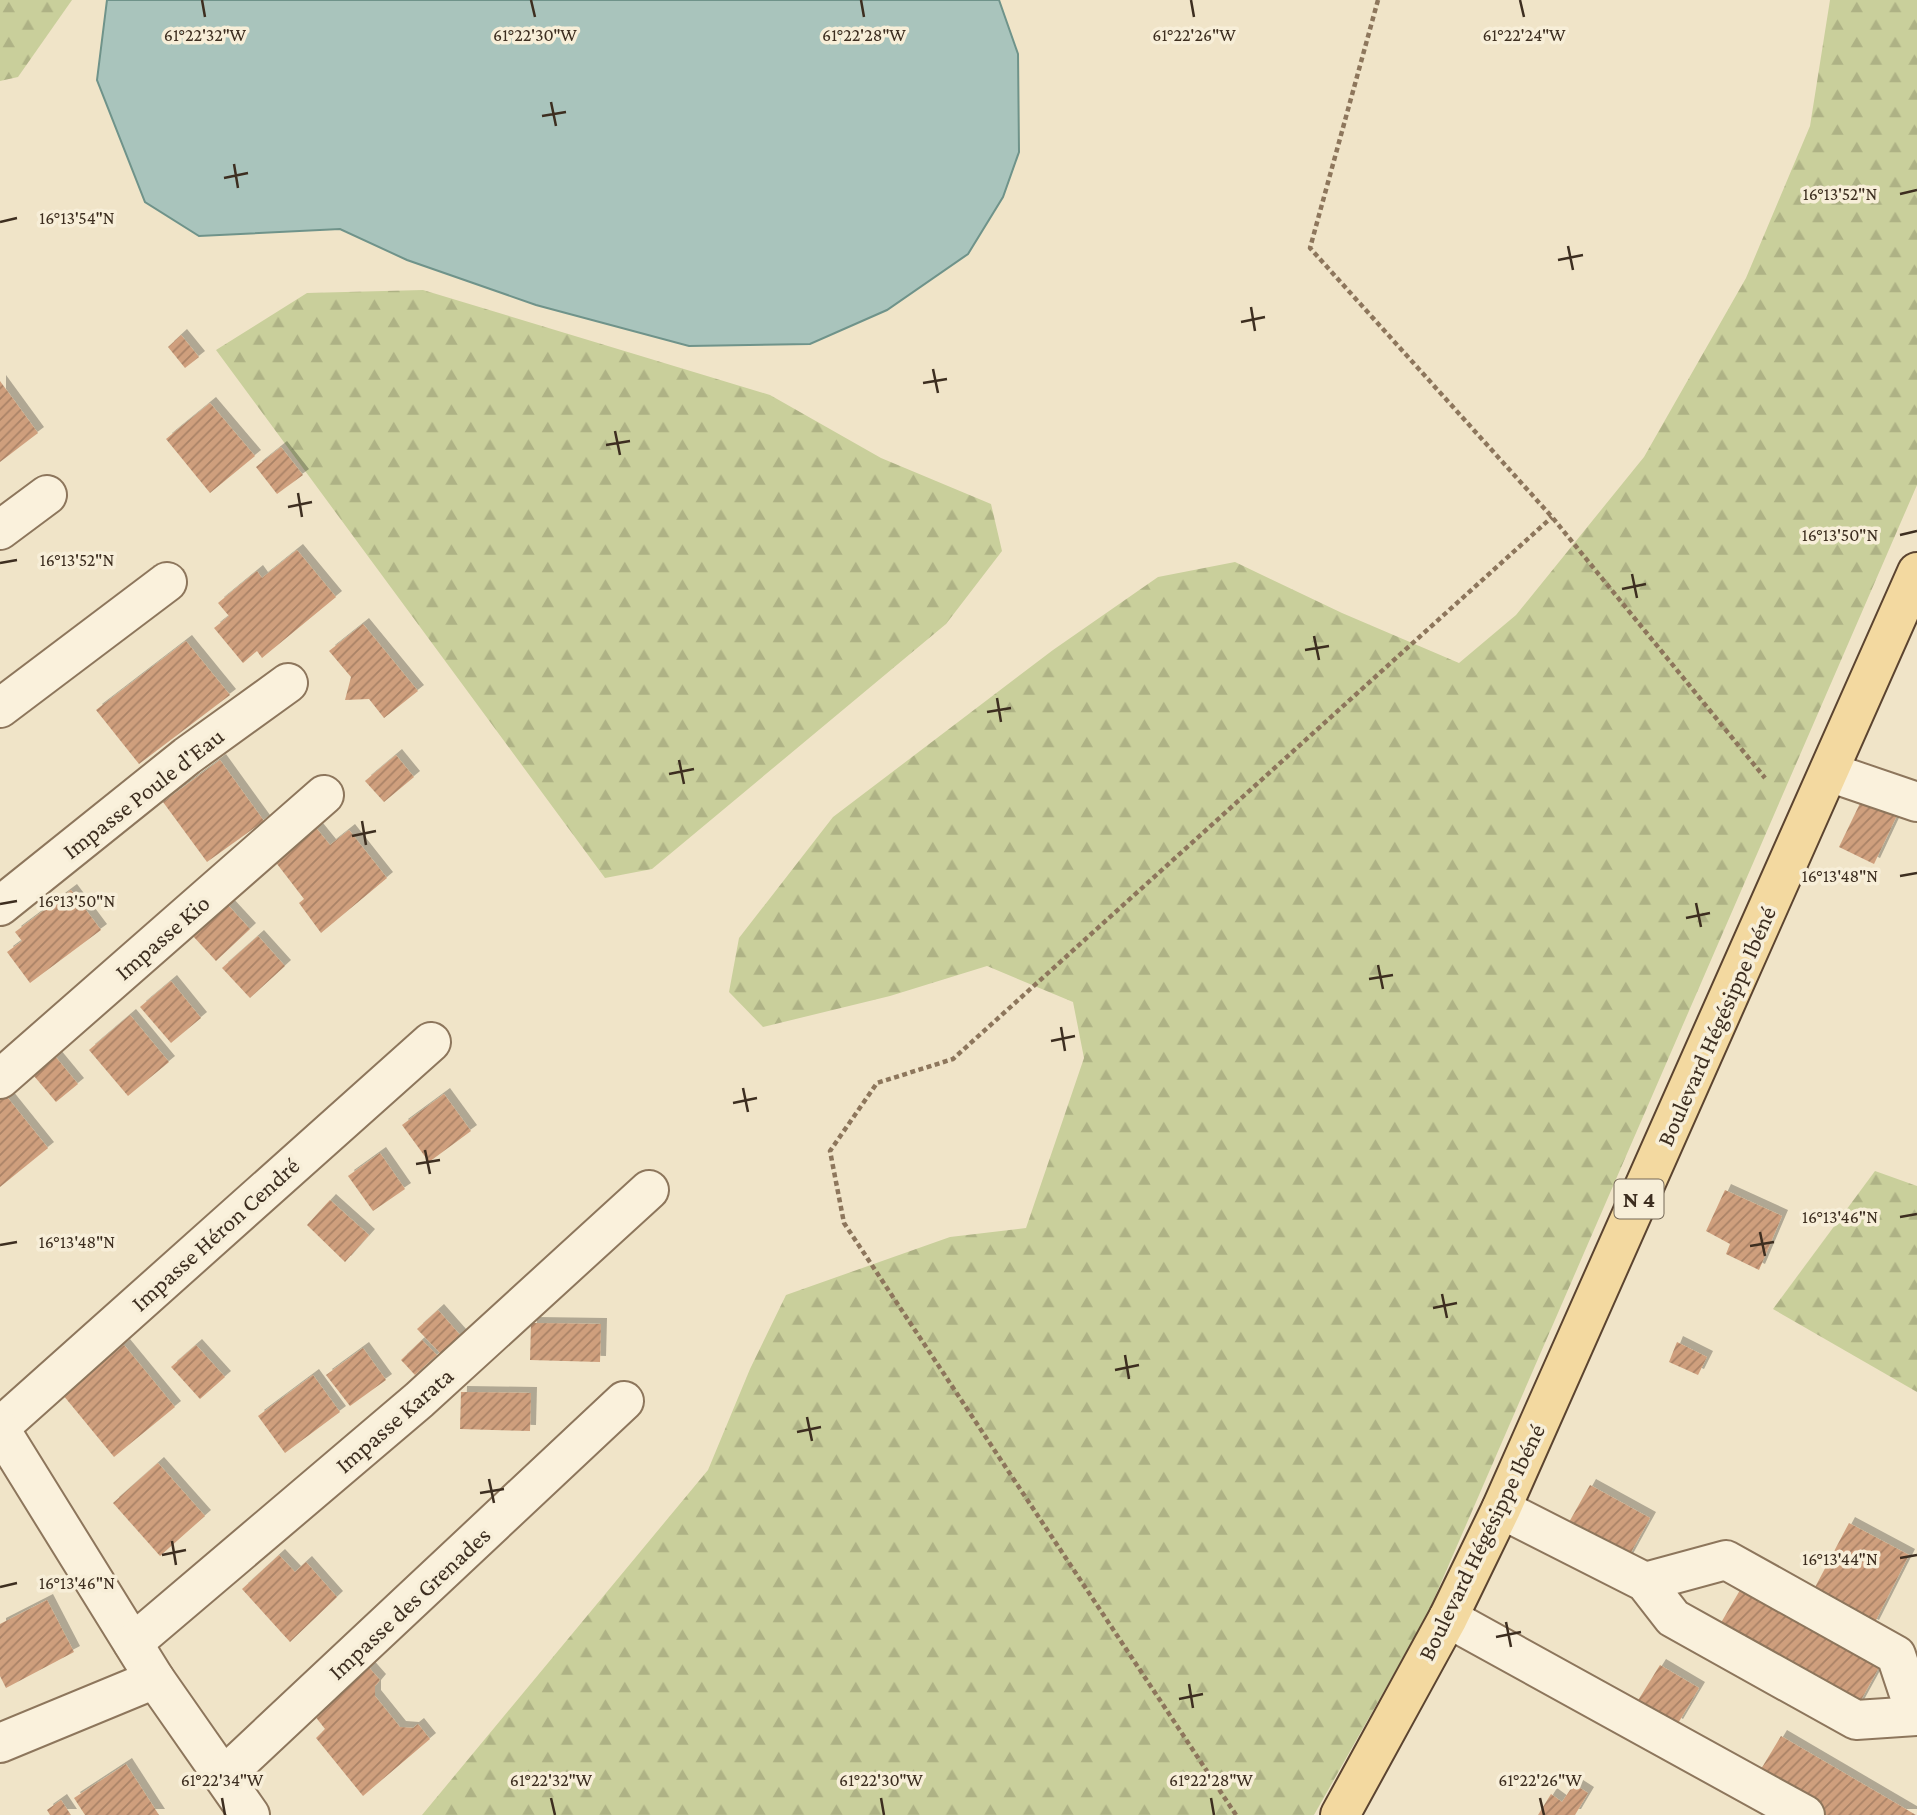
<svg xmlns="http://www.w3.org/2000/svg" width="1917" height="1815" viewBox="0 0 1917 1815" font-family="'Crimson Pro',serif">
<defs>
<pattern id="forest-firs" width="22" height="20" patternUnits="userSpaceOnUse" patternTransform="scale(1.75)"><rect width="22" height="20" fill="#c9cf9b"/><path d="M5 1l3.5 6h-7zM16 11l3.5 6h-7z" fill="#aeb285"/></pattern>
<pattern id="building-hatch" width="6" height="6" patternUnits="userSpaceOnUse" patternTransform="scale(1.75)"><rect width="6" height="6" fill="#cf9f7d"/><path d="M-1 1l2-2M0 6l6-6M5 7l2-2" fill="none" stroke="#a98266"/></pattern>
<filter id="shadow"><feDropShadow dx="6" dy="-6" stdDeviation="0" flood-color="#0004"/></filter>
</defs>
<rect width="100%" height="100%" fill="#f0e4c8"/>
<g fill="url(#forest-firs)">
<polygon points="0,0 72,0 18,77 0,81"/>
<polygon points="1830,0 1917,0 1917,485 1427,1615 1314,1815 422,1815 708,1470 750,1369 786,1295 950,1237 1026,1228 1084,1058 1073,1002 987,966 890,996 763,1027 729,992 739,938 833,817 1053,650 1158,577 1235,562 1342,613 1459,663 1516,615 1644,457 1746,278 1810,126"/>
<polygon points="423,290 770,395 881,458 991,504 1002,551 946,624 652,869 605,878 216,350 307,293"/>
<polygon points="1875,1171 1917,1186 1917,1392 1773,1309"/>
</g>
<polygon fill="#a9c4bc" stroke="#6f938a" stroke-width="2" points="107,0 999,0 1018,54 1019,152 1003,197 968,254 887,310 810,344 689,346 536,305 407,260 340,229 199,236 145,202 97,80"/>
<g fill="url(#building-hatch)" filter="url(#shadow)">
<polygon points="181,335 199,357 185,368 168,347"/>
<polygon points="0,381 38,433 0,462"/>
<polygon points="210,403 255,456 210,493 166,439"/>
<polygon points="281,447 303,475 277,494 256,467"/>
<polygon points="297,550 336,597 262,658 257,651 243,663 214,628 229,616 218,603 257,571 262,578"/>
<polygon points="363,624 418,691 384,718 369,699 345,700 351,677 329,651"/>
<polygon points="186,641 230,695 139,764 96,710"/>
<polygon points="396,755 414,777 384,802 365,781"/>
<polygon points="220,760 264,821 207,862 163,802"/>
<polygon points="1865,793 1900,809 1874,864 1839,847"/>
<polygon points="313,824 330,845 349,830 387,878 321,933 299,903 304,899 274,860"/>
<polygon points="71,890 101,930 30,983 7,952 22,941 15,932"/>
<polygon points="226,903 250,929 216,961 192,935"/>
<polygon points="258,936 285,966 250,998 222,968"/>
<polygon points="171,981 201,1018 171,1043 140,1007"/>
<polygon points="130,1015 169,1062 128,1096 89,1050"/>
<polygon points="45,1044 78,1084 56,1102 23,1063"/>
<polygon points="3,1092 48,1148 0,1187 0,1094"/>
<polygon points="444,1094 471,1131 429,1162 402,1125"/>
<polygon points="380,1153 405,1189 373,1211 348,1176"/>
<polygon points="1725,1190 1782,1216 1759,1270 1726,1254 1730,1244 1706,1231"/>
<polygon points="330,1200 369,1235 345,1262 307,1225"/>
<polygon points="438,1310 461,1336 441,1354 417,1329"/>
<polygon points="531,1323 601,1324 600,1362 530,1360"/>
<polygon points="422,1340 437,1355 415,1375 401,1360"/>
<polygon points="1677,1342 1707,1357 1698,1375 1669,1362"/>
<polygon points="124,1345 175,1407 114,1457 63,1395"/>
<polygon points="196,1345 225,1377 200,1399 171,1367"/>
<polygon points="363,1348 386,1380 350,1406 326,1375"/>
<polygon points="313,1375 340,1412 285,1453 258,1416"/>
<polygon points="461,1392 531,1393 530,1431 460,1429"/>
<polygon points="158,1463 205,1516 160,1556 113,1503"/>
<polygon points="1590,1485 1650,1518 1624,1565 1564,1531"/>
<polygon points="1849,1523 1909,1555 1873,1626 1812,1593"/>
<polygon points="279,1555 295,1572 306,1562 337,1597 290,1642 242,1589"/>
<polygon points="1743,1585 1882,1662 1855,1711 1715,1633"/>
<polygon points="47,1600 74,1652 6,1688 0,1676 0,1624"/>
<polygon points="365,1663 380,1680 375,1686 375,1696 400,1727 413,1728 418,1724 430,1739 363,1796 316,1738 325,1729 311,1711"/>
<polygon points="1660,1665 1699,1688 1677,1725 1637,1702"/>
<polygon points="1781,1736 1916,1815 1819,1815 1755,1779"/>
<polygon points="126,1764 159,1815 85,1815 74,1798"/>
<polygon points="1574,1784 1588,1793 1575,1815 1538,1815 1551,1794 1562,1802"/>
<polygon points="61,1800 71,1815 50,1815 47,1810"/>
</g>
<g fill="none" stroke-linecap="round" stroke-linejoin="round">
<g stroke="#8d765c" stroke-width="42">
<g id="minor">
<polyline points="0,530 47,495"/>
<polyline points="0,708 167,582"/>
<polyline points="1829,772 1917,802"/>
<polyline points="0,906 187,756 288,683"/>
<polyline points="0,1079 324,795"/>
<polyline points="0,1427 431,1042"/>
<polyline points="0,1429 155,1679 250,1815"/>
<polyline points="1501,1509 1645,1582 1673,1618 1856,1720 1917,1716"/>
<polyline points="1645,1582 1726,1560 1896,1655 1916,1715"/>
<polyline points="1448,1618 1805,1815"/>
<polyline points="133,1643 419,1400 649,1190"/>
<polyline points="0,1743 155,1679"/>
<polyline points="224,1776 624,1401"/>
</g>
</g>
<g stroke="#5b4430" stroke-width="42">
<polyline id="major" points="1340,1815 1448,1618 1501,1509 1917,572"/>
</g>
<g stroke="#8d765c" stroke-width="4.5" stroke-dasharray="5 3.5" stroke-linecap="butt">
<polyline points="1378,0 1310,248 1552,517 1765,778"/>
<polyline points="1236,1815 844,1223 830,1151 877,1083 953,1059 1552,517"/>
</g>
<use href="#minor" stroke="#faf1dc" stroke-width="38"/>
<use href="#major" stroke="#f3d9a0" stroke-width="38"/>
</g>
<path fill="none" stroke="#3d2e20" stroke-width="2.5" d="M202,0L205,17M531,0L535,17M861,0L864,17M1191,0L1194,17M1520,0L1524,17M551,102L556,126M542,116L566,112M234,164L238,188M224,178L248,173M1900,194L1917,190M0,222L17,218M1568,246L1573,270M1558,260L1583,255M1251,307L1255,331M1241,322L1265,317M933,369L938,393M923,383L947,379M615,431L620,455M606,445L630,441M298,493L302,517M288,507L312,502M1900,535L1917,531M0,563L17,560M1632,574L1637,598M1622,589L1646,584M1314,636L1319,660M1305,650L1329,646M997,698L1001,722M987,712L1011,708M679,760L684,784M669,774L694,769M362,821L366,845M352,836L376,831M1900,876L1917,873M1696,903L1701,927M0,904L17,901M1686,918L1710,913M1378,965L1383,989M1369,979L1393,975M1061,1027L1065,1051M1051,1041L1075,1036M743,1088L748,1112M733,1103L757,1098M425,1150L430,1174M416,1164L440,1160M1900,1217L1917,1214M1760,1232L1765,1256M0,1245L17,1242M1750,1246L1774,1242M1442,1294L1447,1318M1433,1308L1457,1303M1125,1355L1129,1379M1115,1370L1139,1365M807,1417L812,1441M797,1432L821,1427M489,1479L494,1503M480,1493L504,1489M172,1541L176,1565M162,1555L186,1550M1900,1558L1917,1555M0,1587L17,1583M1506,1622L1511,1647M1496,1637L1521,1632M1189,1684L1193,1708M1179,1699L1203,1694M222,1798L225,1815M551,1798L555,1815M881,1798L884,1815M1211,1798L1214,1815M1540,1798L1544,1815"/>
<g text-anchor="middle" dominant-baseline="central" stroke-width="7" stroke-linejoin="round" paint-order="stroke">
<rect fill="#f7eed8" stroke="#756857" stroke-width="2" x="1614.5" y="1179.5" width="49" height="39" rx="5"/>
<g font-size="23" font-weight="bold" fill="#3d2e20">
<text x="1639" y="1199">N 4</text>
</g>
<g font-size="24" fill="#3d2e20" stroke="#f7eed8">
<text transform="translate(143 793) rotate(-38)">Impasse Poule d'Eau</text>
<text transform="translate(162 937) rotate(-41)">Impasse Kio</text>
<text transform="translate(1716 1026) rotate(-66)">Boulevard Hégésippe Ibéné</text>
<text transform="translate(215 1234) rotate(-42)">Impasse Héron Cendré</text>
<text transform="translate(394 1420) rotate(-41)">Impasse Karata</text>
<text transform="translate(1481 1542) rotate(-64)">Boulevard Hégésippe Ibéné</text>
<text transform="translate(409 1603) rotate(-43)">Impasse des Grenades</text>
</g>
</g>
<g font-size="18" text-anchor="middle" fill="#3d2e20" stroke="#f7eed8" stroke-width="7" stroke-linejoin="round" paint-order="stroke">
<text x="205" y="41">61°22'32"W</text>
<text x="535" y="41">61°22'30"W</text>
<text x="864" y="41">61°22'28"W</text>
<text x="1194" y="41">61°22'26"W</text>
<text x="1524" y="41">61°22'24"W</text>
<text x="1840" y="200">16°13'52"N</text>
<text x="77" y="224">16°13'54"N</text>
<text x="1840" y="541">16°13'50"N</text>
<text x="77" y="566">16°13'52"N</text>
<text x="1840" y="882">16°13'48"N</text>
<text x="77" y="907">16°13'50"N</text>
<text x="1840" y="1223">16°13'46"N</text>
<text x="77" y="1248">16°13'48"N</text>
<text x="1840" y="1565">16°13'44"N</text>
<text x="77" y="1589">16°13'46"N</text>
<text x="222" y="1786">61°22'34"W</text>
<text x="551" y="1786">61°22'32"W</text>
<text x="881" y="1786">61°22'30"W</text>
<text x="1211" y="1786">61°22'28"W</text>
<text x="1540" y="1786">61°22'26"W</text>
</g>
</svg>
